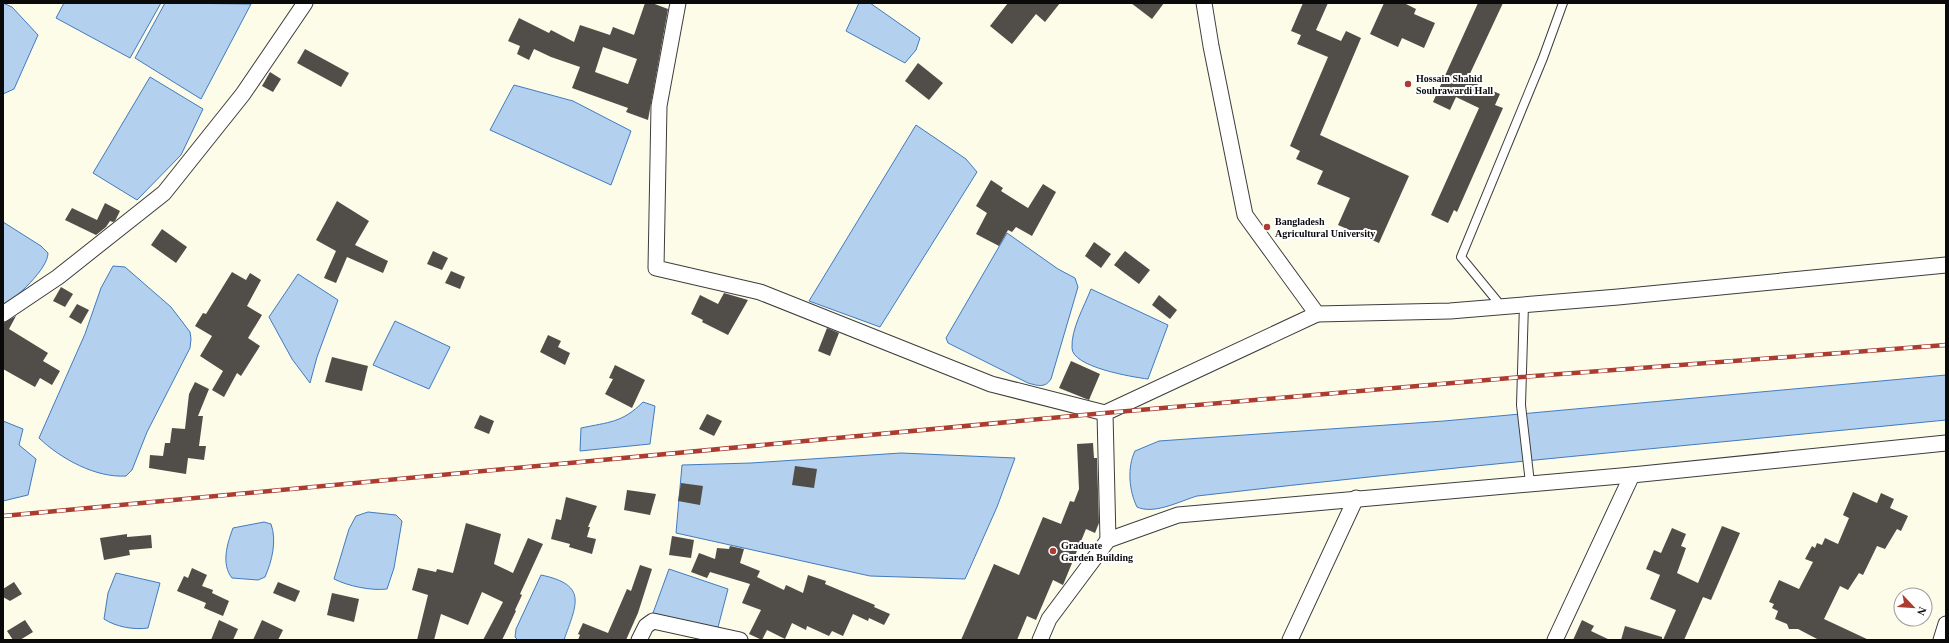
<svg xmlns="http://www.w3.org/2000/svg" width="1949" height="643" viewBox="0 0 1949 643" font-family="'Times New Roman',serif">
<rect width="100%" height="100%" fill="#fdfce9"/>
<g fill="#b3d0ef" stroke="#417bbf">
<polygon points="3,3 12,7 38,35 14,89 3,94"/>
<polygon points="64,3 161,3 130,58 56,18"/>
<polygon points="165,3 251,4 201,99 135,58"/>
<polygon points="859,3 870,3 920,38 916,50 905,63 846,31"/>
<polygon points="150,77 203,109 181,155 137,200 93,173"/>
<polygon points="514,85 573,101 631,131 611,185 490,130"/>
<polygon points="916,125 966,159 977,172 880,327 809,301"/>
<path d="M3,222L41,246L48,253C48,269 16,298 3,306Z"/>
<path d="M1007,233L1058,269L1075,278L1078,287L1051,379C1045,388 1039,386 1028,383L948,343L946,338Z"/>
<path d="M113,266L125,267L171,307L190,332L191,339L190,348L147,432L132,470L126,476C96,478 61,459 39,438L85,334L101,288Z"/>
<polygon points="298,274 338,300 317,357 310,383 292,359 269,317"/>
<path d="M1091,289L1168,325L1148,379C1132,377 1072,367 1072,348C1071,329 1084,307 1091,289Z"/>
<polygon points="395,321 450,347 429,389 373,365"/>
<path d="M1946,375V420C1696,445 1446,467 1197,496C1180,501 1154,515 1137,507C1129,491 1127,467 1135,451L1159,441L1444,421Z"/>
<path d="M643,402L655,406L650,444L580,451L581,428C609,422 622,423 643,402Z"/>
<polygon points="3,421 23,429 19,445 36,459 28,495 3,501"/>
<polygon points="901,453 1015,458 997,507 965,579 870,576 676,533 682,465 751,463"/>
<path d="M368,512L396,515L402,521L394,568L387,589C371,591 348,586 334,579L349,529L356,516Z"/>
<path d="M264,522L271,524C277,541 272,561 265,577L258,580L232,578C221,564 227,544 233,528Z"/>
<polygon points="669,569 728,589 717,631 653,613"/>
<path d="M116,573L160,583L148,628C134,630 116,627 104,619L108,593Z"/>
<path d="M541,575C589,585 576,605 564,640H518L515,637L516,629Z"/>
</g>
<g fill="#514d48" fill-rule="evenodd">
<path d="M645,3H652L668,9L648,120L626,112L628,108L572,88L580,67L551,57L534,49L529,60L517,54L520,46L508,41L519,18L549,33L551,30L574,42L580,25L610,35L613,27L634,35ZM603,47L637,59L628,84L595,72Z"/>
<polygon points="1008,3 1060,3 1045,22 1036,14 1012,44 990,26"/>
<polygon points="1131,3 1164,3 1152,19"/>
<polygon points="1303,3 1328,3 1316,30 1341,41 1346,31 1361,38 1320,135 1409,176 1379,243 1338,225 1350,198 1317,184 1323,171 1296,159 1300,151 1290,146 1328,57 1297,44 1301,35 1291,31"/>
<polygon points="1384,3 1404,3 1416,9 1414,14 1435,23 1424,48 1402,38 1398,47 1370,34"/>
<polygon points="1478,3 1503,3 1467,80 1500,94 1495,105 1503,108 1457,212 1454,210 1448,223 1431,215 1479,108 1456,97 1450,110 1433,102"/>
<polygon points="305,49 349,73 341,87 297,63"/>
<polygon points="918,63 943,83 929,100 905,81"/>
<polygon points="270,72 281,79 273,92 262,86"/>
<polygon points="991,180 1003,188 1001,191 1028,208 1043,184 1056,192 1032,236 1016,227 1012,232 1008,230 999,246 976,234 987,213 976,206"/>
<polygon points="337,201 369,221 355,245 388,261 383,273 347,257 336,283 324,278 336,251 316,240"/>
<polygon points="105,203 120,211 115,221 113,222 110,221 106,227 96,235 65,220 72,208 97,220"/>
<polygon points="162,229 187,247 176,263 151,245"/>
<polygon points="1094,242 1111,254 1101,268 1085,256"/>
<polygon points="433,251 448,258 442,270 427,264"/>
<polygon points="1125,251 1150,270 1139,284 1114,265"/>
<polygon points="451,271 465,277 460,289 445,283"/>
<polygon points="232,272 246,280 250,273 261,280 247,306 262,315 248,338 260,346 241,376 237,373 224,397 212,390 223,371 200,356 212,336 195,326 203,313 206,314"/>
<polygon points="61,287 73,294 65,307 53,301"/>
<polygon points="724,293 748,300 728,335 702,322 703,320 691,314 700,295 718,304"/>
<polygon points="1159,295 1177,310 1170,319 1152,305"/>
<polygon points="77,304 89,310 81,324 69,317"/>
<polygon points="16,316 9,329 48,353 43,361 60,371 52,385 40,378 35,387 3,369 3,323"/>
<polygon points="827,328 839,333 830,356 818,351"/>
<polygon points="548,335 561,341 558,347 570,353 565,365 540,352"/>
<polygon points="332,357 368,366 362,391 325,382"/>
<polygon points="1071,361 1100,374 1089,400 1059,388"/>
<polygon points="615,365 645,380 632,408 605,394 613,379 609,378"/>
<polygon points="195,382 209,389 198,416 203,416 199,446 206,446 204,460 188,458 186,474 149,468 150,455 163,456 165,443 170,443 172,428 185,429 189,394"/>
<polygon points="707,414 722,421 714,436 699,429"/>
<polygon points="480,415 494,421 489,434 474,428"/>
<polygon points="1093,443 1094,458 1097,458 1099,523 1095,533 1086,529 1063,585 1053,580 1036,620 1027,616 1017,640 961,640 994,564 1019,575 1043,517 1061,524 1070,501 1074,502 1079,489 1077,444"/>
<polygon points="795,466 817,469 814,488 792,485"/>
<polygon points="681,483 703,486 700,505 678,501"/>
<polygon points="627,490 656,494 650,515 624,510"/>
<polygon points="1853,492 1877,503 1881,493 1894,499 1890,508 1908,516 1901,531 1897,529 1885,549 1877,546 1863,575 1859,573 1848,590 1840,586 1824,619 1869,640 1819,640 1798,629 1789,629 1787,624 1775,619 1778,611 1772,608 1774,604 1769,602 1779,580 1799,589 1813,562 1805,559 1812,546 1815,548 1817,543 1822,545 1825,538 1838,544 1849,518 1843,515"/>
<polygon points="566,497 597,506 588,527 590,527 587,537 596,539 592,554 569,547 570,544 551,539 556,519 561,520"/>
<polygon points="466,523 501,534 494,564 513,573 528,538 543,544 520,594 522,595 515,610 516,611 502,640 483,640 503,602 482,592 468,625 441,614 434,640 417,640 428,595 412,590 418,568 436,572 437,569 453,573"/>
<polygon points="1722,526 1740,533 1711,600 1703,597 1684,640 1663,640 1676,610 1650,599 1660,575 1646,569 1654,550 1661,553 1672,528 1686,534 1681,546 1686,548 1677,573 1698,583"/>
<polygon points="127,534 127,537 151,535 152,548 129,550 130,555 104,560 100,538"/>
<polygon points="672,536 694,540 691,558 669,555"/>
<polygon points="730,546 744,549 740,563 760,571 757,577 784,590 786,585 803,593 808,575 826,581 825,584 875,605 874,607 890,614 884,625 869,618 868,621 853,614 843,636 832,631 829,636 807,626 806,630 792,623 785,639 767,630 762,640 749,634 761,610 742,603 750,584 710,572 707,578 691,572 699,553 715,559 717,548 729,549"/>
<polygon points="640,565 652,569 638,613 626,640 578,640 580,635 578,634 583,623 608,633 627,589 631,591"/>
<polygon points="192,568 207,575 202,586 213,590 212,593 229,601 223,616 204,608 206,603 177,591 184,576 188,578"/>
<polygon points="14,582 22,594 10,601 3,597 3,589"/>
<polygon points="278,582 300,591 295,602 273,593"/>
<polygon points="332,593 359,599 354,622 327,615"/>
<polygon points="25,620 33,632 20,640 13,640 7,631"/>
<polygon points="219,620 238,629 233,640 211,640"/>
<polygon points="262,620 283,630 278,640 253,640"/>
<polygon points="1582,620 1594,626 1591,631 1610,640 1573,640"/>
<polygon points="1625,626 1662,637 1662,640 1621,640"/>
</g>
<g fill="none" stroke-linecap="round" stroke-linejoin="round">
<g stroke="#3d3d3d" stroke-width="10">
<g id="lane">
<polyline points="1524,304 1521,405 1530,483"/>
<polyline points="1502,307 1461,257 1543,58 1563,3"/>
</g>
</g>
<g stroke="#3d3d3d" stroke-width="17">
<g id="street">
<polyline points="678,3 659,106 656,268 760,292 991,384 1105,413"/>
<polyline points="1204,3 1211,46 1245,215 1317,314 1450,311 1618,297 1946,265"/>
<polyline points="3,314 58,277 164,193 243,94 305,3"/>
<polyline points="1108,540 1105,413 1317,314"/>
<polyline points="639,640 646,626 653,621 740,640"/>
<polyline points="1040,640 1049,619 1108,540 1178,515 1632,475 1946,443"/>
<polyline points="1290,640 1356,498"/>
<polyline points="1555,640 1632,475"/>
<polyline points="1941,640 1946,624"/>
</g>
</g>
<use href="#lane" stroke="#fff" stroke-width="8"/>
<use href="#street" stroke="#fff" stroke-width="15"/>
<g stroke="#ac3c30" stroke-width="4.5">
<polyline id="rail" points="3,516 1105,413 1522,377 1946,345"/>
</g>
<use href="#rail" stroke="#fff" stroke-width="3" stroke-dasharray="9" stroke-linecap="butt"/>
</g>
<g fill="#ac3c30" stroke="#fff" stroke-width="1.5">
<circle cx="1408" cy="84" r="4"/>
<circle cx="1267" cy="227" r="4"/>
<circle cx="1053" cy="551" r="4"/>
</g>
<g text-anchor="middle" dominant-baseline="central" stroke-width="4" stroke-linejoin="round" paint-order="stroke">
<g font-size="10" font-weight="bold" fill="#0a0a0a" stroke="#fff" text-anchor="start">
<text x="1416" y="78">Hossain Shahid<tspan x="1416" dy="12">Souhrawardi Hall</tspan></text>
<text x="1275" y="221">Bangladesh<tspan x="1275" dy="12">Agricultural University</tspan></text>
<text x="1061" y="545">Graduate<tspan x="1061" dy="12">Garden Building</tspan></text>
</g>
</g>
<rect width="1949" height="643" fill="none" stroke="#0a0a0a" stroke-width="8"/>
<g transform="translate(1913 607) rotate(115)"><circle r="19" fill="#ffffff" stroke="#9d9d9d"/>
<path d="M0-3L7 15L0 10L-7 15Z" fill="#ac3c30"/>
<text y="-6" font-size="11" font-weight="bold" text-anchor="middle" fill="#0a0a0a">N</text>
</g>
</svg>
